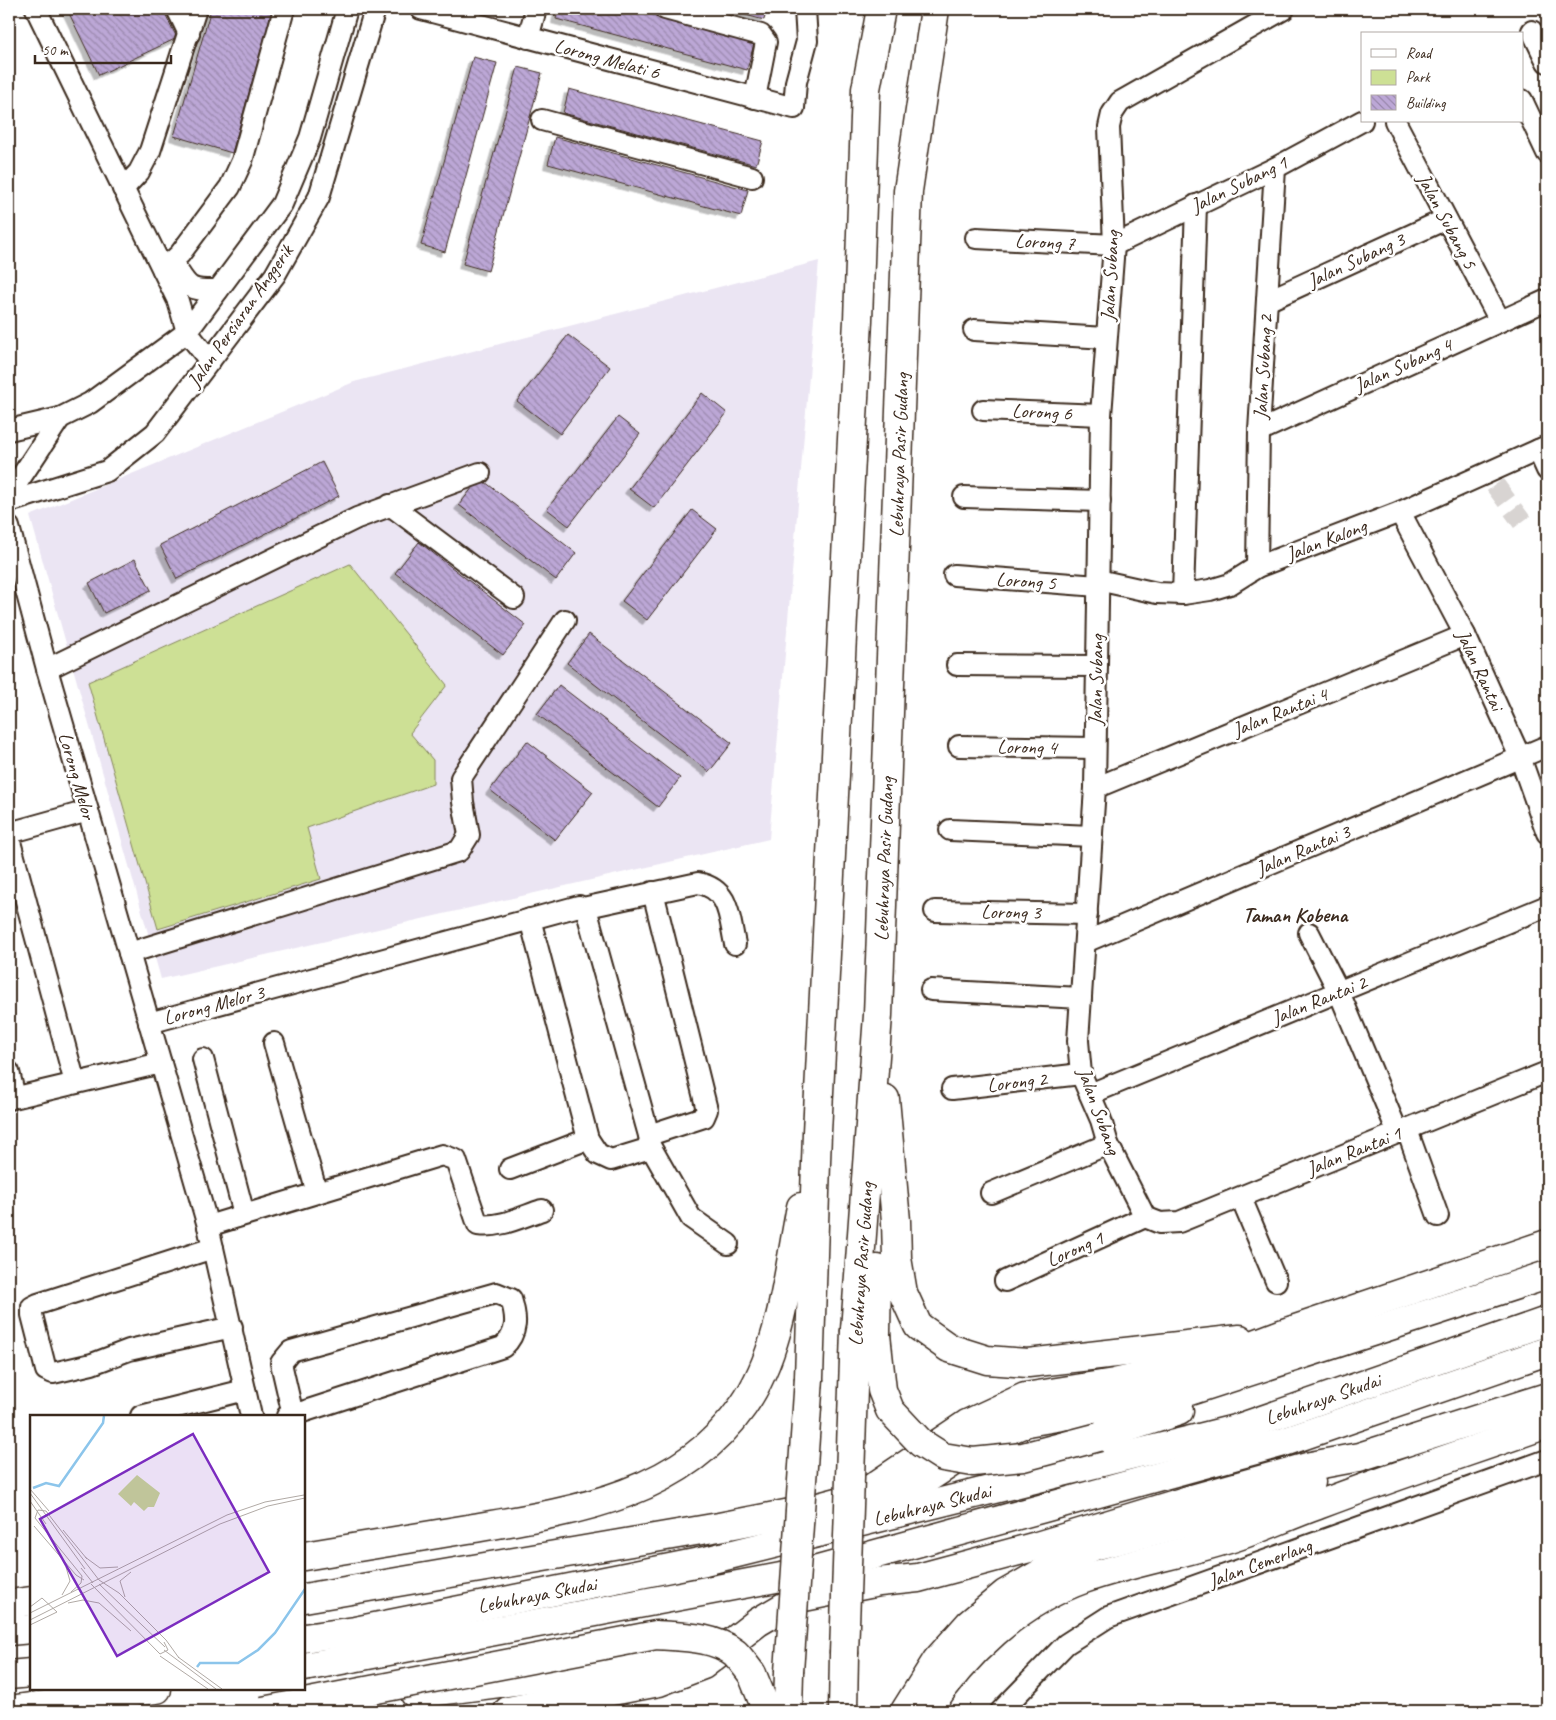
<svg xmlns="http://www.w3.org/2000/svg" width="1556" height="1720" viewBox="0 0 1556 1720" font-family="Caveat,sans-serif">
<defs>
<pattern id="building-back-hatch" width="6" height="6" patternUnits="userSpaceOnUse" patternTransform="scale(1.25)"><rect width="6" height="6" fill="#bca7d6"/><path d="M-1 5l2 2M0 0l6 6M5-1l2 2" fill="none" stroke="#9a88ad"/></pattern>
<filter id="shadow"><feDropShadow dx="-4.5" dy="4.5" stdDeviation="0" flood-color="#0004"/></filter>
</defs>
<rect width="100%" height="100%" fill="#fff"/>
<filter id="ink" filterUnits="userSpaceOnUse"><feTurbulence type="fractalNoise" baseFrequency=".02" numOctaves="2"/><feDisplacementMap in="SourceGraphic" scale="10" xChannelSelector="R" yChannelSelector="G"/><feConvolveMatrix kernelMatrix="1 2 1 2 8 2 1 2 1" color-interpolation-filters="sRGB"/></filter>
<g filter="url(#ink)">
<polygon fill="#ebe5f3" points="819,261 769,839 161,979 30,516 354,382"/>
<polygon fill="#cde095" stroke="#84855a" points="350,564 447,685 410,733 433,760 433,784 307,828 321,879 158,929 88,682"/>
<g fill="url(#building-back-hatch)" stroke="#3b2a1e" filter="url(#shadow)">
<polygon points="67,9 163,9 177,38 99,75"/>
<polygon points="211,9 273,9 232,153 174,136"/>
<polygon points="558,9 636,9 755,40 747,70 556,19"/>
<polygon points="723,9 767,9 764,20"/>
<polygon points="473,57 497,63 445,252 421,245"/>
<polygon points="518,67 542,73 488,271 463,264"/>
<polygon points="569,89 763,141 756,165 563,113"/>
<polygon points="555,137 748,190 741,216 548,164"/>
<polygon points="568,335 610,367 560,434 517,401"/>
<polygon points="702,393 727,413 654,508 629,489"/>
<polygon points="618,417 640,434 569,526 547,509"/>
<polygon points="322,462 339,496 177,579 160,545"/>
<polygon points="480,478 576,553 556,580 459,505"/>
<polygon points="692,510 717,529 647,620 622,601"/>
<polygon points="419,542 526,625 503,655 395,573"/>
<polygon points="135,559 151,590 104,613 89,583"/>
<polygon points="589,634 732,743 709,772 567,663"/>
<polygon points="559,685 680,778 658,807 537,714"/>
<polygon points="527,741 593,792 555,840 490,790"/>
</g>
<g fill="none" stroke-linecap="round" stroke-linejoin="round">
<polyline stroke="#d8d4d2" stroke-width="20" stroke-dasharray="20 10" stroke-linecap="butt" points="1495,485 1522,522"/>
<g stroke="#3b2a1e" stroke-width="24">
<g id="minor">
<polyline points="36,9 178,301 187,332 210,361"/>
<polyline points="177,9 189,34"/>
<polyline points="421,9 794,108 796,82 807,41 805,9"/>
<polyline points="665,9 761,35 766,42 755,98"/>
<polyline points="1284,9 1120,102 1112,114 1109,127 1114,245 1101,415 1095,788 1078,1041 1081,1074 1101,1120 1108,1144 1145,1217 1160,1223 1179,1222 1547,1072"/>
<polyline points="1532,31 1547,62"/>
<polyline points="528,38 536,9"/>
<polyline points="1522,100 1547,153"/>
<polyline points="542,120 752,177"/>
<polyline points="1395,121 1500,321"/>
<polyline points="123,189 139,172 150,151 196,9"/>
<polyline points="976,238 1114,245 1275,168 1362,121"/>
<path d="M172,262C189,287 186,291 218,290"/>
<polyline points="163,270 180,254 230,187 242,161 284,9"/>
<polyline points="1267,301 1446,219"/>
<polyline points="974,330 1106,338"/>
<polyline points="983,410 1101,415"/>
<polyline points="9,430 60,418 90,403 187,332 282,204 310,138 347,9"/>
<polyline points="1259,431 1547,300"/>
<polyline points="1538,450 1547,470"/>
<polyline points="9,495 60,418"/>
<polyline points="964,497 1100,501"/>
<polyline points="9,502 107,471 155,433 275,275 319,197 375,9"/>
<polyline points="390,505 514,598"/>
<polyline points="1400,512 1465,635 1520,757 1547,833"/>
<polyline points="9,527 47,669 208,1226 251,1416"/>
<polyline points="1257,567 1259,431 1275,168"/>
<polyline points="954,575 1098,586"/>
<polyline points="1098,580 1157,593 1183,594 1210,590 1230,584 1257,567 1400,512 1547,446"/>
<polyline points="1183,594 1196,205"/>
<polyline points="957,665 1097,666"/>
<polyline points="47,669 357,518 480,473"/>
<polyline points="959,746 1095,748"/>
<polyline points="1095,788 1465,635"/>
<polyline points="950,830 1092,836"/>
<polyline points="9,833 88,811"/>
<polyline points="9,838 75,1083"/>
<polyline points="935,911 1087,914"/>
<polyline points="530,919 588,1139 598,1154 611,1160 647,1149 650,1139 587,912 583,908"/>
<polyline points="1309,933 1339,992 1398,1133"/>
<polyline points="1085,942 1547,746"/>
<polyline points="129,953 459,851 469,835 463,802 461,778 565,620"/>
<polyline points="931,990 1081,998"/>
<path d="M149,1023L579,906L583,908L698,883C730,889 729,917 735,944"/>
<polyline points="274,1043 317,1193"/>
<polyline points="203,1059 244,1214"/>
<polyline points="9,1072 15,1097"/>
<polyline points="952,1089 1081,1074"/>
<polyline points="1090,1094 1547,906"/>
<polyline points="9,1099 161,1063"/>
<polyline points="1407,1130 1438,1216"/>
<polyline points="649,1135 704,1117 707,1110 653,892"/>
<polyline points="649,1144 691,1218 728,1244"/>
<polyline points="510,1169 588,1139"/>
<polyline points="991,1193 1108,1144"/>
<polyline points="1241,1198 1276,1281"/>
<path d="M208,1226L442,1155L456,1160L478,1225C500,1228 521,1217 542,1210"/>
<polyline points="213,1248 38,1304 32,1307 32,1315 46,1370 53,1373 92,1364 129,1350 232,1327"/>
<polyline points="1005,1281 1145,1217"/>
<polyline points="141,1416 245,1390"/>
<path d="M287,1416L293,1415L503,1347C518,1333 517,1318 511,1299L496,1293L291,1351L281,1363L293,1415"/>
<polyline points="1001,1711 1066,1644 1108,1617 1547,1460"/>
</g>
</g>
<g stroke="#3b2a1e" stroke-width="31">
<g id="highway">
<polyline points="885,1099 896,1221 897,1258 903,1293 918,1326 949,1348 987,1360 1028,1363 1240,1339"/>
<polyline points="855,1330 878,1015 908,191 935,9"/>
<polyline points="876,1335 877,1269"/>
<polyline points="809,1378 817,1132 858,320 866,89 881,9"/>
<polyline points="1099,1437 1179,1411"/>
<polyline points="877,1509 890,1503 987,1439 1027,1422 1168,1398 1547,1275"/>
<path d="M304,1556C359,1547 413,1538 468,1529C569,1512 680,1497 743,1406C782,1351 788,1272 801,1207"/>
<polyline points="304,1598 719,1527 811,1509 860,1496 967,1424 1025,1397 1114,1383 1202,1364 1281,1334 1547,1244"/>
<polyline points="9,1604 31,1601"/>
<polyline points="9,1631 31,1629"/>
<polyline points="304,1638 355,1631 705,1561 1239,1428 1547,1321"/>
<polyline points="304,1667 818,1570 1284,1442 1547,1351"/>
<polyline points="752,1674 767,1711"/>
<polyline points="9,1675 31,1673"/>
<polyline points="415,1694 662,1662 692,1648"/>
<polyline points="9,1710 157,1689"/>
<polyline points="508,1711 659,1682 703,1665 758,1622 799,1598 879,1582 918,1578 1037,1546 1192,1499 1311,1466 1359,1457 1547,1397"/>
<polyline points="788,1711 789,1672"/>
<polyline points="843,1711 844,1654"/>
<polyline points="905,1711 937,1660 969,1624 1005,1594 1052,1567 1094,1546 1246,1508 1311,1482"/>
<path d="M927,1711C964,1654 1019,1602 1084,1579C1135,1561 1190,1553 1241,1535C1267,1526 1292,1514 1318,1505C1394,1476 1471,1451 1547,1424"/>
</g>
</g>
<use href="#minor" stroke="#fff" stroke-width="20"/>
<use href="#highway" stroke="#fff" stroke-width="28"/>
<g stroke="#3b2a1e" stroke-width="31" stroke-linecap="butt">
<g id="highway-bridge">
<polyline points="876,1335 882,1390 890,1410 921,1443 943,1457 973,1462 1023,1457 1099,1437"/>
<polyline points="844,1654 855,1330"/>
<polyline points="789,1672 809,1378"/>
<path d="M263,1711L656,1635C682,1637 713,1636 735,1653C741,1659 747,1668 752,1674"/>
</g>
</g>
<use href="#highway-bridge" stroke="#fff" stroke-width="28"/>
</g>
</g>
<g text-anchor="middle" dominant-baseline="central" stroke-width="5" stroke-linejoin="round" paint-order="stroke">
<g font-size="20" fill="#3b2a1e" stroke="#fff">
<text transform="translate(607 59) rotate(15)">Lorong Melati 6</text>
<text transform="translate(1239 184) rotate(-26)">Jalan Subang 1</text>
<text transform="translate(1447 221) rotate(62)">Jalan Subang 5</text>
<text transform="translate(1045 242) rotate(3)">Lorong 7</text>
<text transform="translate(1356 260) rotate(-25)">Jalan Subang 3</text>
<text transform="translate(1110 276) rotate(-87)">Jalan Subang</text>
<text transform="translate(240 316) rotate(-55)">Jalan Persiaran Anggerik</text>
<text transform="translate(1403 365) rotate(-24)">Jalan Subang 4</text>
<text transform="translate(1263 367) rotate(-87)">Jalan Subang 2</text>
<text transform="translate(1042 412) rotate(3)">Lorong 6</text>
<text transform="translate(899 455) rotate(-88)">Lebuhraya Pasir Gudang</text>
<text transform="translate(1326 540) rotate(-21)">Jalan Kalong</text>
<text transform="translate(1026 581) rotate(4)">Lorong 5</text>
<text transform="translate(1480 670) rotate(65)">Jalan Rantai</text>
<text transform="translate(1096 680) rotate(-89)">Jalan Subang</text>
<text transform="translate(1280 712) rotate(-22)">Jalan Rantai 4</text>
<text transform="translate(1027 747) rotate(1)">Lorong 4</text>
<text transform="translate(77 776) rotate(74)">Lorong Melor</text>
<text transform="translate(1303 850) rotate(-23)">Jalan Rantai 3</text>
<text transform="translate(884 859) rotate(-88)">Lebuhraya Pasir Gudang</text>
<text transform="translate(1011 912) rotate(1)">Lorong 3</text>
<text transform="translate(1319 1000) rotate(-22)">Jalan Rantai 2</text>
<text transform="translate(214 1005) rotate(-15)">Lorong Melor 3</text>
<text transform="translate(1017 1082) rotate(-7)">Lorong 2</text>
<text transform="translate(1099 1111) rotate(70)">Jalan Subang</text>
<text transform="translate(1354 1151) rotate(-22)">Jalan Rantai 1</text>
<text transform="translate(1075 1249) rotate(-24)">Lorong 1</text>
<text transform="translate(861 1264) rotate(-86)">Lebuhraya Pasir Gudang</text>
<text transform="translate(1323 1399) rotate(-19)">Lebuhraya Skudai</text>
<text transform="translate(932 1505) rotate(-14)">Lebuhraya Skudai</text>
<text transform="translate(1260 1563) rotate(-20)">Jalan Cemerlang</text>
<text transform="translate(537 1595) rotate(-11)">Lebuhraya Skudai</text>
</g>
<g font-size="21" font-weight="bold" fill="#3b2a1e" stroke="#fff">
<text x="1295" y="915">Taman Kobena</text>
</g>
</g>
<g transform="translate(30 1415)">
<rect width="275" height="275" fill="#fff"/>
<path d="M107,60L130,78L124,92H118L114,96L104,87L101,91L88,79Z" fill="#cde095"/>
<path fill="none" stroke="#8cc5eb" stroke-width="2.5" d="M3,73L16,68L29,71L73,8L74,1M167,252L170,248H208L228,235L245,218L275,174"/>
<path fill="none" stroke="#b1aaa5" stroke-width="1" d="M0,74L19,96M0,78L55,154M0,86L16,109M4,111L46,160L54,165M33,115L57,144M55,142L70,153L88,152M51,153L63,168M61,169L130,239L138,235L134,227M69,169L135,232M41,177L51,168L52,161L9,108L5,103L8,95L16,96L69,165L89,178L136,225L149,243M32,180L40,166L36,152M95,182L90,166L101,157M38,188L53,185L69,188L101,216M0,192L12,183L27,197L0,210M0,198L197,100L235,87L274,80M0,205L190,109L238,91L275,83M134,235L186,274M130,241L178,274M148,242L192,274"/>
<path fill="#7b2cbf" fill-opacity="0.15" stroke="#7b2cbf" stroke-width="2.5" d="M163,19L239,157L87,241L10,104Z"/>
<rect width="275" height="275" fill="none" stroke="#3b2a1e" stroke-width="2.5"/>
</g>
<rect width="1556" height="1720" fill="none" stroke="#fff" stroke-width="30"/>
<rect x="15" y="15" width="1526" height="1690" fill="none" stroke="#3b2a1e" stroke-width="2" filter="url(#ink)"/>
<rect x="1361" y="32" width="162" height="90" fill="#ffffff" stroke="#b1aaa5"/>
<rect x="1371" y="49" width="25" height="8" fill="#ffffff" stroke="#b1aaa5"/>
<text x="1406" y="58" font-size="15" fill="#3b2a1e">Road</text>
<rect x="1371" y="70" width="25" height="15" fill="#cde095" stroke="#b1aaa5"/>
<text x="1406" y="82" font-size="15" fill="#3b2a1e">Park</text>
<rect x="1371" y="95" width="25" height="15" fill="url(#building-back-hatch)" stroke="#b1aaa5"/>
<text x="1406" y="108" font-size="15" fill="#3b2a1e">Building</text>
<path d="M35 55v8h136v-8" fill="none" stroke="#3b2a1e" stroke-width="2.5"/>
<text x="42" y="55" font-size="15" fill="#3b2a1e" stroke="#ffffff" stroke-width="4" paint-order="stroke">50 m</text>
</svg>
